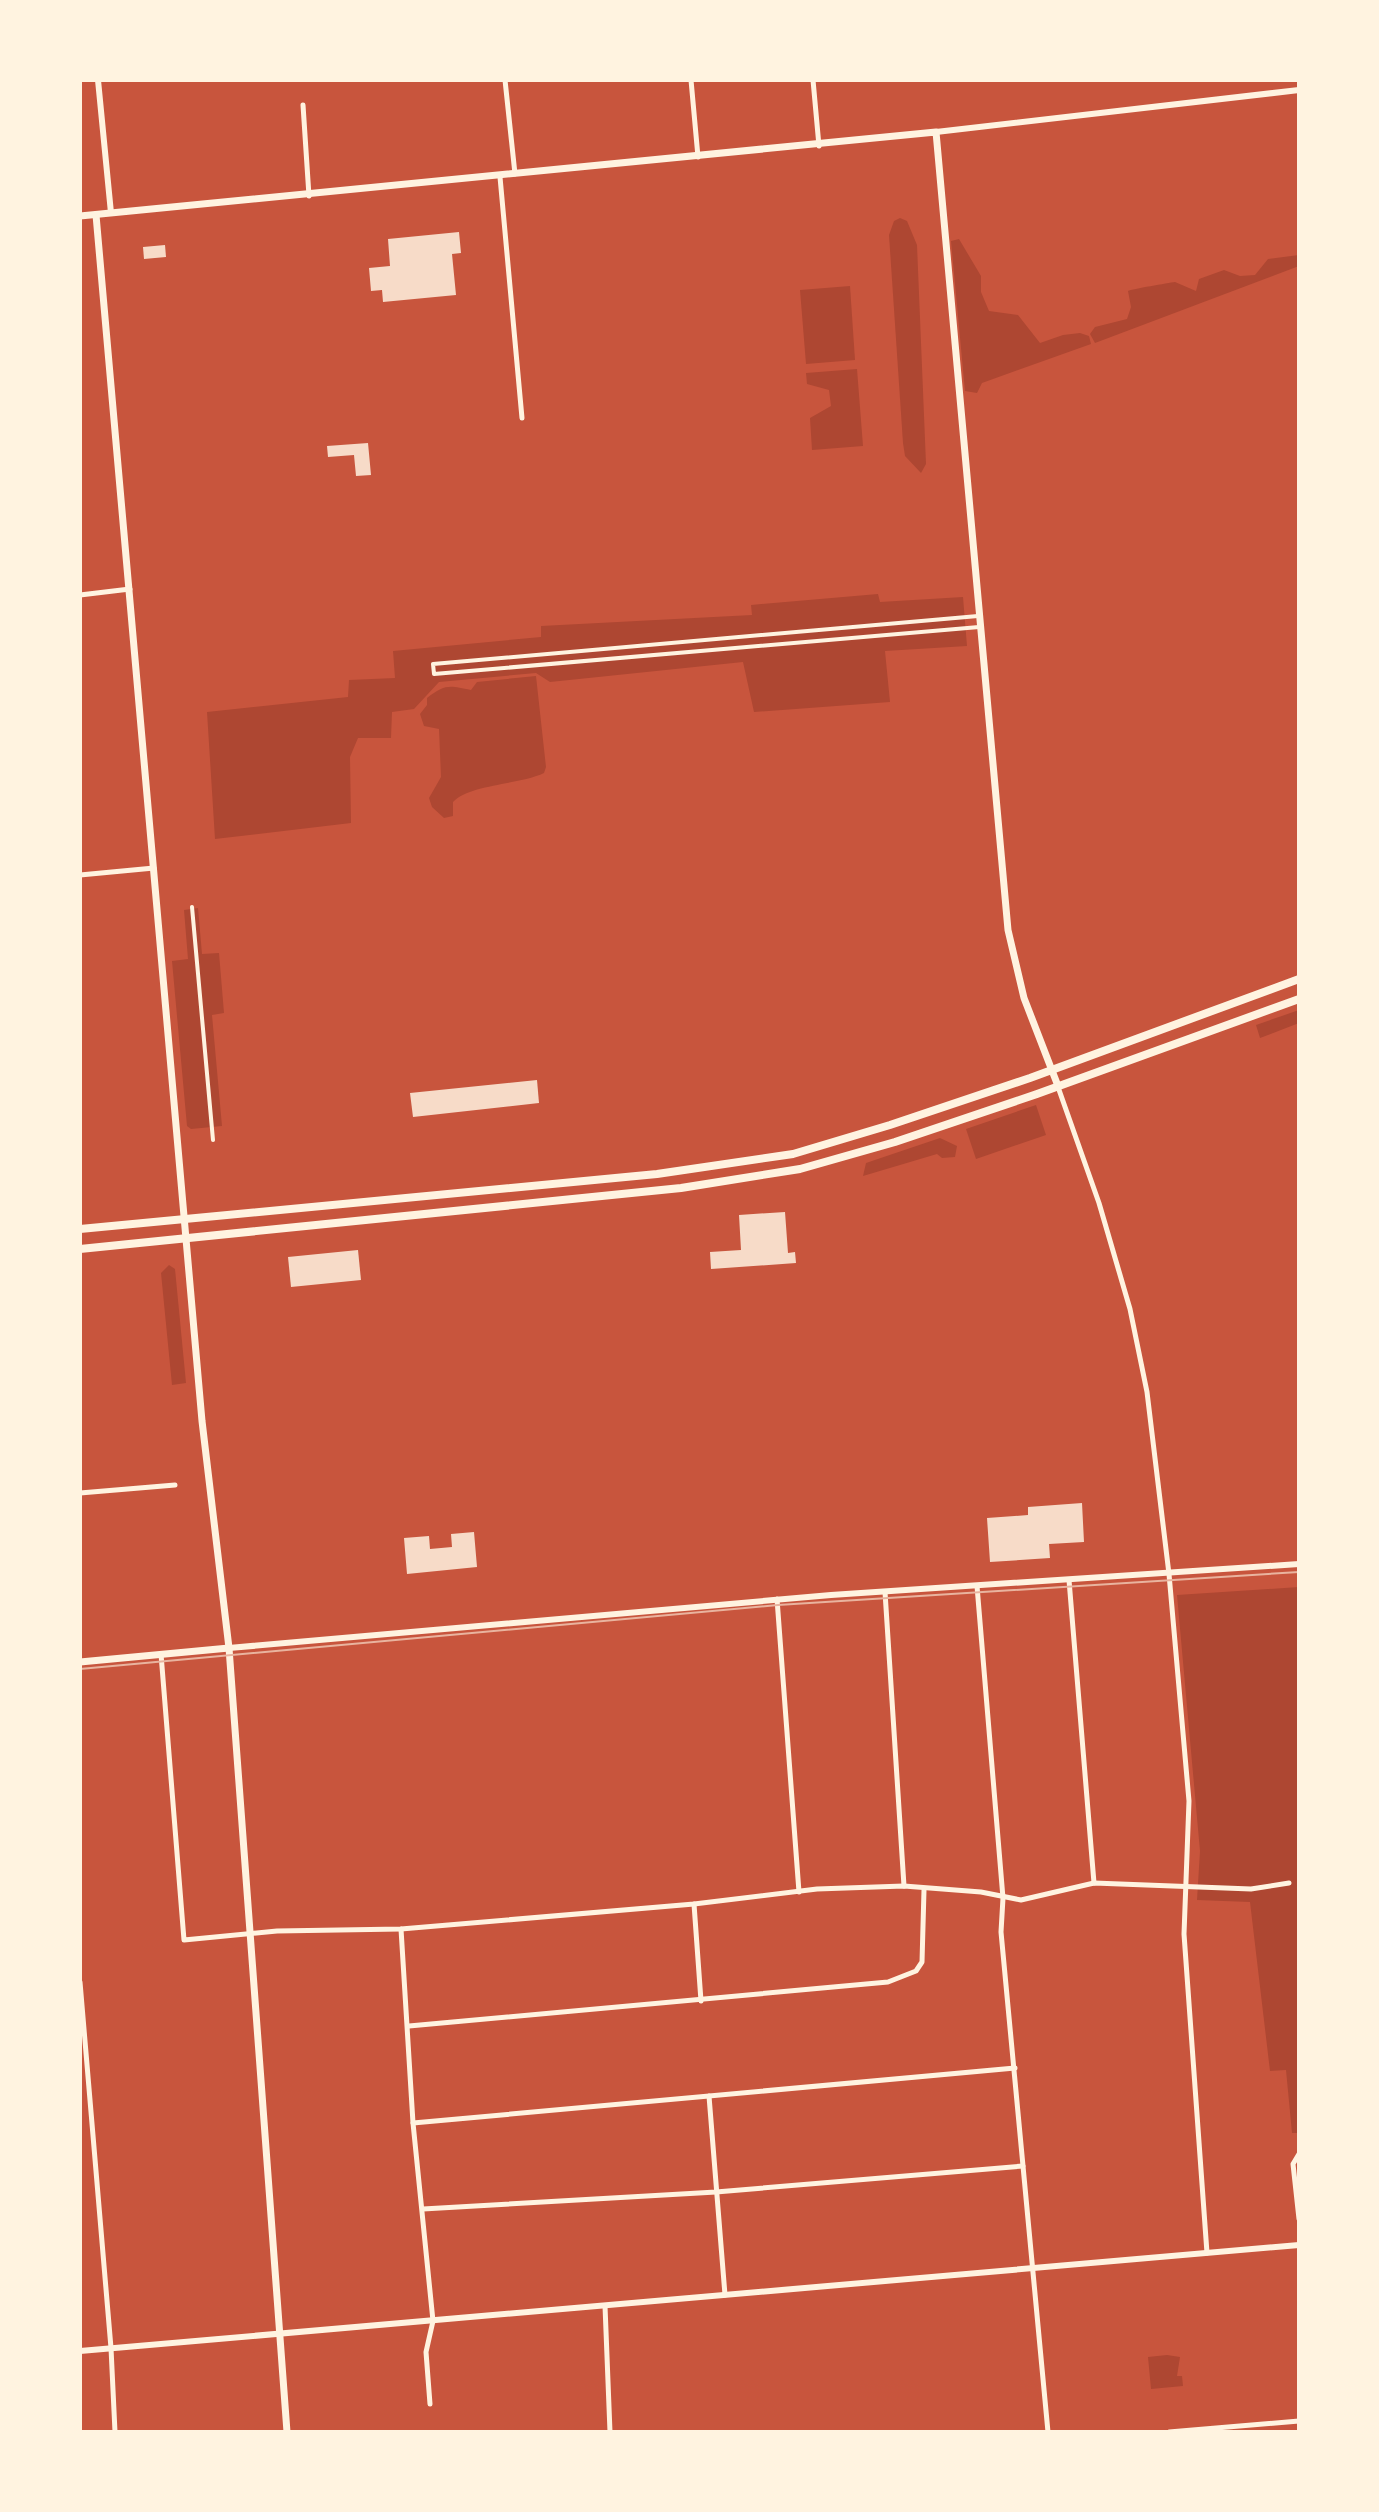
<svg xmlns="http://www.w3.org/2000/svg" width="1379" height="2512" viewBox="0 0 1379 2512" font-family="'Alegreya Sans',sans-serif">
<rect width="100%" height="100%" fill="#c8553d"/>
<g fill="#ae4732">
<polygon points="900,218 907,221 917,245 926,464 921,473 905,456 903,443 889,235 894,221"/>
<polygon points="959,239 981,276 981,292 989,311 1018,315 1040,343 1063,335 1080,333 1089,336 1091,344 982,383 977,393 965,391 951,241"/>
<path d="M1299,255V266L1095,343L1090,334L1095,327L1127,319L1131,307L1128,291C1132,289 1168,283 1175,282L1196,291L1199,279L1224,270L1240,276L1255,275L1268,259Z"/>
<polygon points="850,286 855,360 806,364 800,290"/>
<polygon points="857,369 863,446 812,450 810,418 831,406 829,390 807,384 806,373"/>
<polygon points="878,594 880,602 963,597 967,646 885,651 890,702 754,712 743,662 550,682 536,673 439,682 414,709 392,712 391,738 358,738 350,757 351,823 215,839 207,712 348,697 349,680 395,678 393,651 541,637 541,626 752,615 751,605"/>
<path d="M536,676L546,767L544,773C519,785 470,784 453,802V816L444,818L432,807L429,798L441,777L439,729L424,726L420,714L427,705V698C446,683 450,686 471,690L477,682Z"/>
<polygon points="198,908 202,954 219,953 224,1013 212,1015 222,1126 191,1129 187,1126 172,961 188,959 184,910"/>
<polygon points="1299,1010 1299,1023 1260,1038 1256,1025"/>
<polygon points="1036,1105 1046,1135 976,1159 966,1129"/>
<polygon points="940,1138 957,1146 955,1157 942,1158 937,1154 863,1176 866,1163"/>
<polygon points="169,1265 175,1269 186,1383 172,1385 161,1273"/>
<polygon points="1299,1587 1299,2133 1292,2133 1286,2070 1270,2071 1250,1902 1197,1900 1200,1851 1177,1595"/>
<polygon points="1167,2355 1180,2357 1177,2376 1182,2376 1183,2386 1151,2389 1148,2357"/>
</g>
<g fill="#f7dbc8">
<polygon points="459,232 461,253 452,254 456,295 383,302 382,290 371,291 369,268 390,266 388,239"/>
<polygon points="165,245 166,257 144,259 143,247"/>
<polygon points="368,443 371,475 356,476 354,455 328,457 327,446"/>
<polygon points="537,1080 539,1103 413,1117 410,1093"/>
<polygon points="785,1212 788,1253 795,1252 796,1263 711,1269 710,1252 741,1250 739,1215"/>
<polygon points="358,1250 361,1280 291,1287 288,1257"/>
<polygon points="1082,1503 1084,1542 1049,1544 1050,1558 990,1562 987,1518 1028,1515 1028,1507"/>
<polygon points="474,1532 477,1567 407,1574 404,1538 429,1536 430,1549 452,1547 451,1534"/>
</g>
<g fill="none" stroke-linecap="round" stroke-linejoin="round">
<g stroke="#fff3e0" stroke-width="4">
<polyline points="978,616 433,664 434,674 979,627"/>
<polyline points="192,907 213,1140"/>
</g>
<g stroke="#fff3e0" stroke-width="5">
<polyline points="505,80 515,174"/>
<polyline points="691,80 698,157"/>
<polyline points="813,80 819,146"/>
<polyline points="303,105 309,196"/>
<polyline points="500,177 522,418"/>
<polyline points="80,595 130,589"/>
<polyline points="80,875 154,868"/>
<polyline points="1058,1087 1099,1203 1130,1309 1147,1392 1169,1574 1189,1801 1184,1934 1207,2253"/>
<polyline points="80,1493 175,1485"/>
<polyline points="1069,1580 1094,1883"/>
<polyline points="977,1586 1003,1898 1001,1932 1048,2432"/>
<polyline points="885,1592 904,1886"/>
<polyline points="777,1599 799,1892"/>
<polyline points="161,1654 184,1940 277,1931 401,1929 694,1904 817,1889 904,1886 981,1892 1021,1900 1094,1883 1251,1889 1289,1883"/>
<polyline points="694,1904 701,2001"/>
<polyline points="401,1929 413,2123 433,2321 426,2352 430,2404"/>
<polyline points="80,1982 111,2348 115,2432"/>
<polyline points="409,2026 888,1982 916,1971 922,1962 924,1890"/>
<polyline points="709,2096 725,2295"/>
<polyline points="413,2123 1015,2068"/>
<polyline points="1299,2154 1293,2164 1299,2219"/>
<polyline points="423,2209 716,2192 1023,2166"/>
<polyline points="605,2306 610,2432"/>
<polyline points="1169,2432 1299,2421"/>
</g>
<g stroke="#fff3e0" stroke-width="6">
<polyline points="98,80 111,213"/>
<polyline points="936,132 1299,90"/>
<polyline points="229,1648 831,1595 1299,1564"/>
<polyline points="80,2351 1299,2245"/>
</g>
<g stroke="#fff3e0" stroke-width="7">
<polyline points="96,215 202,1421 229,1648 287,2432"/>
<polyline points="80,216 936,132 1008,930 1024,998 1058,1086"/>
<polyline points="80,1662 229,1648"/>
</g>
<g stroke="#fff3e0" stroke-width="8">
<polyline points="80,1229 657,1174 793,1154 890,1125 1030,1078 1299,979"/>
<polyline points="80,1249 681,1188 800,1169 895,1142 1037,1094 1299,999"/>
</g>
<polyline stroke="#e9b49f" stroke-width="2" points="80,1669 778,1605 1299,1572"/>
</g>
<rect width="1379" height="2512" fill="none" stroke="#fff3e0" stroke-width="164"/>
</svg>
